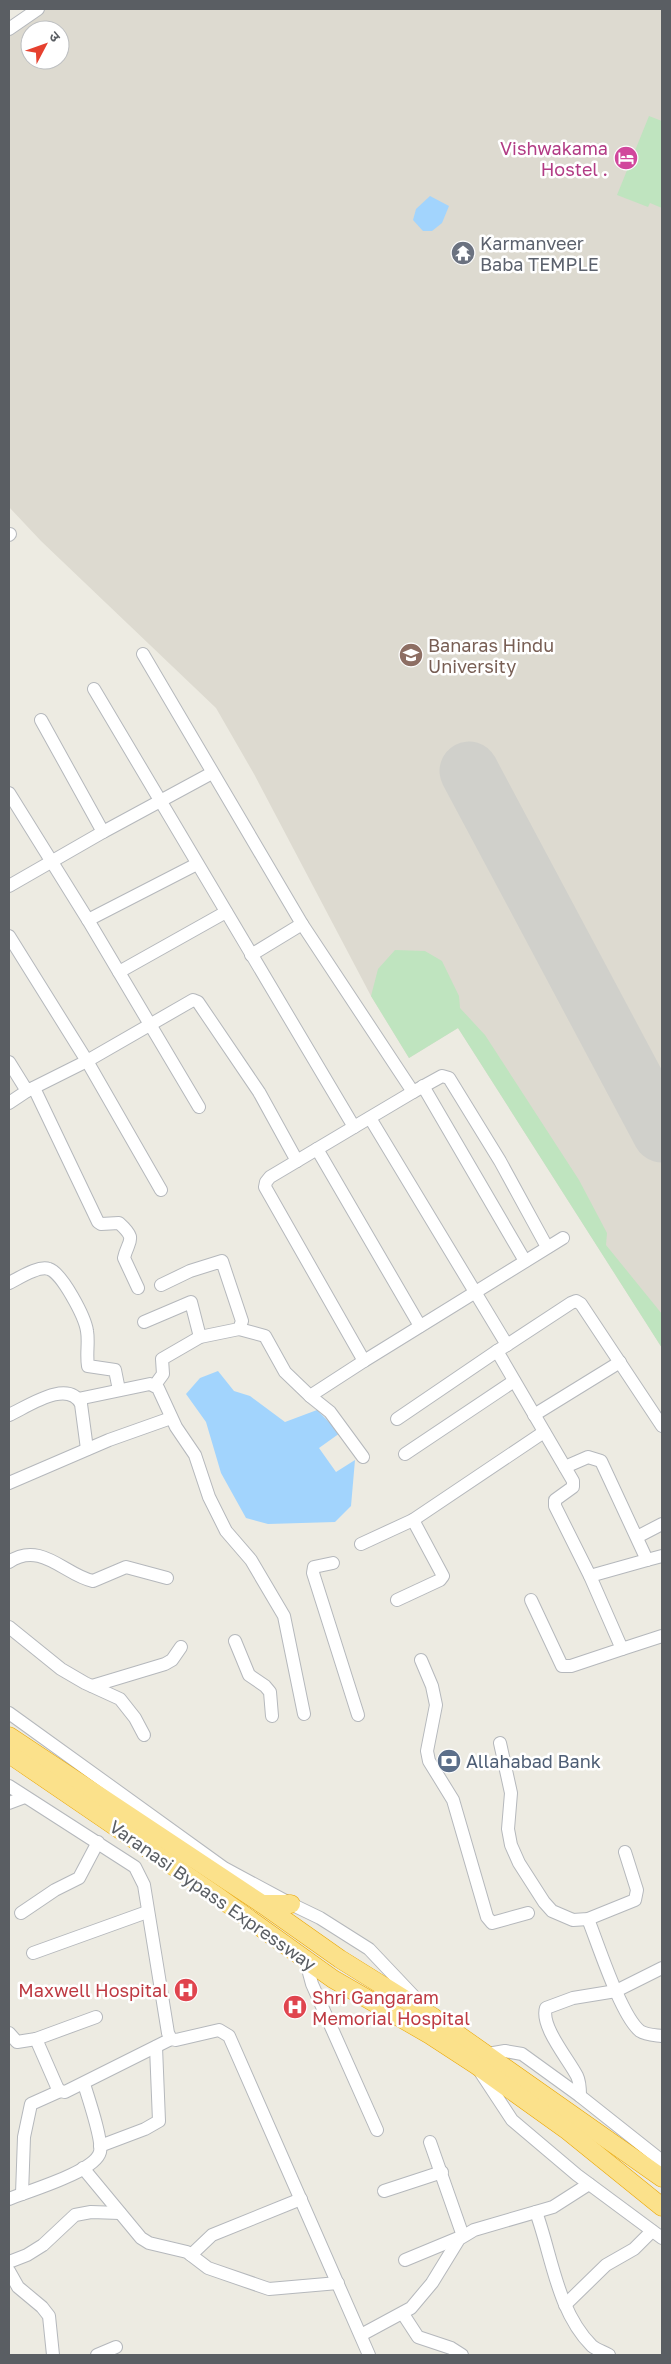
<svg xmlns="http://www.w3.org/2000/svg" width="671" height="2364" viewBox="0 0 671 2364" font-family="'Golos Text','Noto Sans Devanagari',sans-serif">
<rect width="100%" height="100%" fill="#edebe2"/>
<path fill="#dddad0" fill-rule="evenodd" d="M35,9H662V1348L458,1028L409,1058L371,996L254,774L216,708L41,541L9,507V26ZM30,30H60V60H30Z"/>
<g fill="#bfe4bf">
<polygon points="649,116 662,121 662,208 650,203 648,207 617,195"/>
<polygon points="395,950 425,951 442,961 459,996 460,1008 485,1035 579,1180 607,1233 606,1245 662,1314 662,1348 458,1028 409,1058 371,996 378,969"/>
</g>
<g fill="#a2d4fd">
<polygon points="430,196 449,206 442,223 432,231 423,231 413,220 416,209"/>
<polygon points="218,1371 234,1391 250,1396 285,1422 317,1410 340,1433 319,1448 336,1472 355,1460 351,1506 335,1522 268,1524 246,1518 221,1473 206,1422 186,1394 200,1378"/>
</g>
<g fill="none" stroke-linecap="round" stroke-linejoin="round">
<polyline stroke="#d0d0cb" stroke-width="59" points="469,771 662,1133"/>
<g stroke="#b5b8bc" stroke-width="14">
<g id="minor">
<polyline points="9,29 38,9"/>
<polyline points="9,535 10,534"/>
<polyline points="94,689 354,1127 413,1092 302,924 143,654"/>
<polyline points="41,720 103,832"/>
<polyline points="9,793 88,920 197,864"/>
<polyline points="9,886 103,832 212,773"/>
<polyline points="88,920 199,1107"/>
<polyline points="9,936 87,1061 161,1190"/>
<polyline points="251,955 302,924"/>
<polyline points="119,972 226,912"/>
<polyline points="9,1062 27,1091 87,1061 193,1000 198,1002 259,1092 297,1161"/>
<polyline points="423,1086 525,1261"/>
<path d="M34,1088L98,1222L101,1224L119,1223C138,1240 128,1240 124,1258L138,1288"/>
<polyline points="413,1092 442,1076 449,1078 500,1161 547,1247"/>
<polyline points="9,1103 27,1091"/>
<polyline points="370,1118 507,1345 497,1351 573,1481 573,1487 555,1500 555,1506 590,1576 622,1649 662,1636"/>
<polyline points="354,1127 270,1177 266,1182 265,1187 364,1361 563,1238"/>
<polyline points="317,1149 420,1326"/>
<path d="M9,1283C18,1279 38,1265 49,1269C62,1273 85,1317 87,1331C89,1342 86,1354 88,1366L115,1370L119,1390"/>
<polyline points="144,1322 191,1302 200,1337"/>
<polyline points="239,1329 265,1336 285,1372 310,1396 364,1361"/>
<polyline points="507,1345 571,1303 576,1301 581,1304 662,1426"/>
<polyline points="155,1385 163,1374 162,1359 200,1337 239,1329 242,1321 222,1261 190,1271 161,1285"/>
<polyline points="310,1396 330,1412 363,1457"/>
<polyline points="78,1399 150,1384 158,1388 176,1427 195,1455 209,1497 226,1531 251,1560 284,1616 304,1714"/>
<path d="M9,1415C27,1407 68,1378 81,1404L87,1449"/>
<polyline points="534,1415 620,1362"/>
<polyline points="397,1419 497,1351"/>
<polyline points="405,1454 514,1381"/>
<polyline points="565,1467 588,1457 601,1461 647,1560 590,1576"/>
<polyline points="9,1483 109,1440 171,1418"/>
<polyline points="637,1537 662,1524"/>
<polyline points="361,1544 413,1520 544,1432"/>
<polyline points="647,1560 662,1556"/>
<path d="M9,1562C41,1540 66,1576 93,1581L126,1567L167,1578"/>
<polyline points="333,1563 314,1567 313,1573 358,1715"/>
<polyline points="397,1600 440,1580 443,1576 413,1520"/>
<polyline points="531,1600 562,1666 571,1666 622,1649"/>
<polyline points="9,1627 61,1669 85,1683 120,1699 135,1718 144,1735"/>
<polyline points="235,1641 249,1675 265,1686 270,1692 272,1716"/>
<polyline points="421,1660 432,1686 436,1705 427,1751 429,1761 453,1800 487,1917 492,1923 528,1913"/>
<polyline points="92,1686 165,1664 172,1660 181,1647"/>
<polyline points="9,1713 224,1868 291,1904 320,1918 369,1949 423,2006"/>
<polyline points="500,1743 511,1793 508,1829 511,1845 519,1863 544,1902 552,1911 573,1920 588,1919 635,1900 637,1890 625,1852"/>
<polyline points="9,1786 135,1867 144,1885 168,2033 171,2039 176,2040 219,2030 229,2036 369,2355"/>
<polyline points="9,1803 25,1797"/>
<polyline points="21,1913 55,1890 79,1878 98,1842"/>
<path d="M588,1919C598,1944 621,2016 640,2031C646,2035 655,2035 662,2036"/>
<polyline points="33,1953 147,1912"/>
<polyline points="305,1958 312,1984 377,2130"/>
<polyline points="9,2033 17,2042 36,2039 57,2087 60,2091 65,2092 171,2039"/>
<polyline points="36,2039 96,2017"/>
<polyline points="488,2054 505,2051 522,2054 580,2096 662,2161"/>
<polyline points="481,2073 512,2120 577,2175 662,2238"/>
<path d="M580,2096C580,2089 580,2082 577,2076C569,2060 540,2026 546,2008L573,1998L616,1991L662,1968"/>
<polyline points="100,2146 145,2129 159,2121 156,2047"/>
<polyline points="83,2168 141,2238 149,2243 187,2252 208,2268 269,2289 338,2283"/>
<polyline points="384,2191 442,2172"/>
<polyline points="22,2194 24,2137 31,2104 60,2091"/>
<path d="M9,2199C28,2191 95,2172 100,2152C103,2141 88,2097 84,2084"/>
<path d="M536,2212C552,2256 557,2311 592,2346C597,2350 604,2352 609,2355"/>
<polyline points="191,2255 212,2235 301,2199"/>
<polyline points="405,2260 463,2236 430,2142"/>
<polyline points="9,2262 27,2255 43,2245 75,2215 91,2212 120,2213"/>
<polyline points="9,2271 18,2287 42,2307 49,2316 53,2355"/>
<polyline points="565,2305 606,2265 634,2249 652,2231"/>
<polyline points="403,2314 418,2337 451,2348 462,2355"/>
<polyline points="361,2335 411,2308 432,2283 459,2239 474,2230 553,2207 589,2184"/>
<polyline points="97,2355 116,2347"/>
</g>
</g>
<g stroke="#eba704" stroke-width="19">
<g id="highway">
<polyline points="9,1736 262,1904 340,1959 433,2017 662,2178"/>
<polyline points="9,1754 217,1896 333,1979 430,2035 476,2065 568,2131 662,2207"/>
<polyline points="262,1904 291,1904"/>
</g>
</g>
<use href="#minor" stroke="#fff" stroke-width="12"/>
<use href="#highway" stroke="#fbe18b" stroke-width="18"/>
</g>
<defs>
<g id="hotel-disc" transform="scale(1.25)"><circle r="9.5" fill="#d1479c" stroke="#fff"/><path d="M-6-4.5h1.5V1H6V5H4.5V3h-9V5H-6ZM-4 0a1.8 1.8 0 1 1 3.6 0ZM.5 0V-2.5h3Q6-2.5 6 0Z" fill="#fff"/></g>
<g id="temple-disc" transform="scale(1.25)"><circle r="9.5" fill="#6b7280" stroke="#fff"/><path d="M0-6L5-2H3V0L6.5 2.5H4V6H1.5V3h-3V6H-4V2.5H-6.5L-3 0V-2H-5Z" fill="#fff"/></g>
<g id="university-disc" transform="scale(1.25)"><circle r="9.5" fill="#8d6e63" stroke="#fff"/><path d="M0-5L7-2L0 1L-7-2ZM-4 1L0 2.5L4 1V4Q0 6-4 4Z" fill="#fff"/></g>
<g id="bank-disc" transform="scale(1.25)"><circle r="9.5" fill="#5c6f8a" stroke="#fff"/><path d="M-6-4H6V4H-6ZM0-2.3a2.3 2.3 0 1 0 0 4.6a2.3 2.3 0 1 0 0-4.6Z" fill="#fff"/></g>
<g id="hospital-disc" transform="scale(1.25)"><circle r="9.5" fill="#e0444e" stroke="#fff"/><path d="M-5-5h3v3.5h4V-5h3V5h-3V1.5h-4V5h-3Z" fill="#fff"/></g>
</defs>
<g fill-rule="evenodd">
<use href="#hotel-disc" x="626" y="158"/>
<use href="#temple-disc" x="463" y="253"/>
<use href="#university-disc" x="411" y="655"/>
<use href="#bank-disc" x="449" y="1761"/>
<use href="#hospital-disc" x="186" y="1990"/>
<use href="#hospital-disc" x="295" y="2007"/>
</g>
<g text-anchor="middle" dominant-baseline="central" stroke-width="5" stroke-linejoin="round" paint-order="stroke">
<g font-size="18" fill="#b23c85" stroke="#fff" text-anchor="end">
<text x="608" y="148">Vishwakama<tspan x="608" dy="21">Hostel .</tspan></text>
</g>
<g font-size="18" fill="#5b616d" stroke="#fff" text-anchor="start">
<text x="480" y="243">Karmanveer<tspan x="480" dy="21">Baba TEMPLE</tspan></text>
</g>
<g font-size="18" fill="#785e54" stroke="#fff" text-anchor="start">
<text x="428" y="645">Banaras Hindu<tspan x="428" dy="21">University</tspan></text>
</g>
<g font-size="18" fill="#4e5e75" stroke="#fff" text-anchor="start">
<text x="466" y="1761">Allahabad Bank</text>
</g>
<g font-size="18" fill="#5a5e63" stroke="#fff">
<text transform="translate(213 1895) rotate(35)">Varanasi Bypass Expressway</text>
</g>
<g font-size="18" fill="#be3a42" stroke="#fff" text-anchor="end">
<text x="168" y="1990">Maxwell Hospital</text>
<text x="312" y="1997" text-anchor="start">Shri Gangaram<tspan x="312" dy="21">Memorial Hospital</tspan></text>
</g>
</g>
<rect width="671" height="2364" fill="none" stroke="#5a5e63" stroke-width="20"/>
<g transform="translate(45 45) rotate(49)"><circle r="24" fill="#ffffff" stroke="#bdbfc1"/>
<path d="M0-4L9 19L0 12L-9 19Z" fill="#e6412f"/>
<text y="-8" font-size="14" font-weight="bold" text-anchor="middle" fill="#5a5e63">उ</text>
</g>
</svg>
